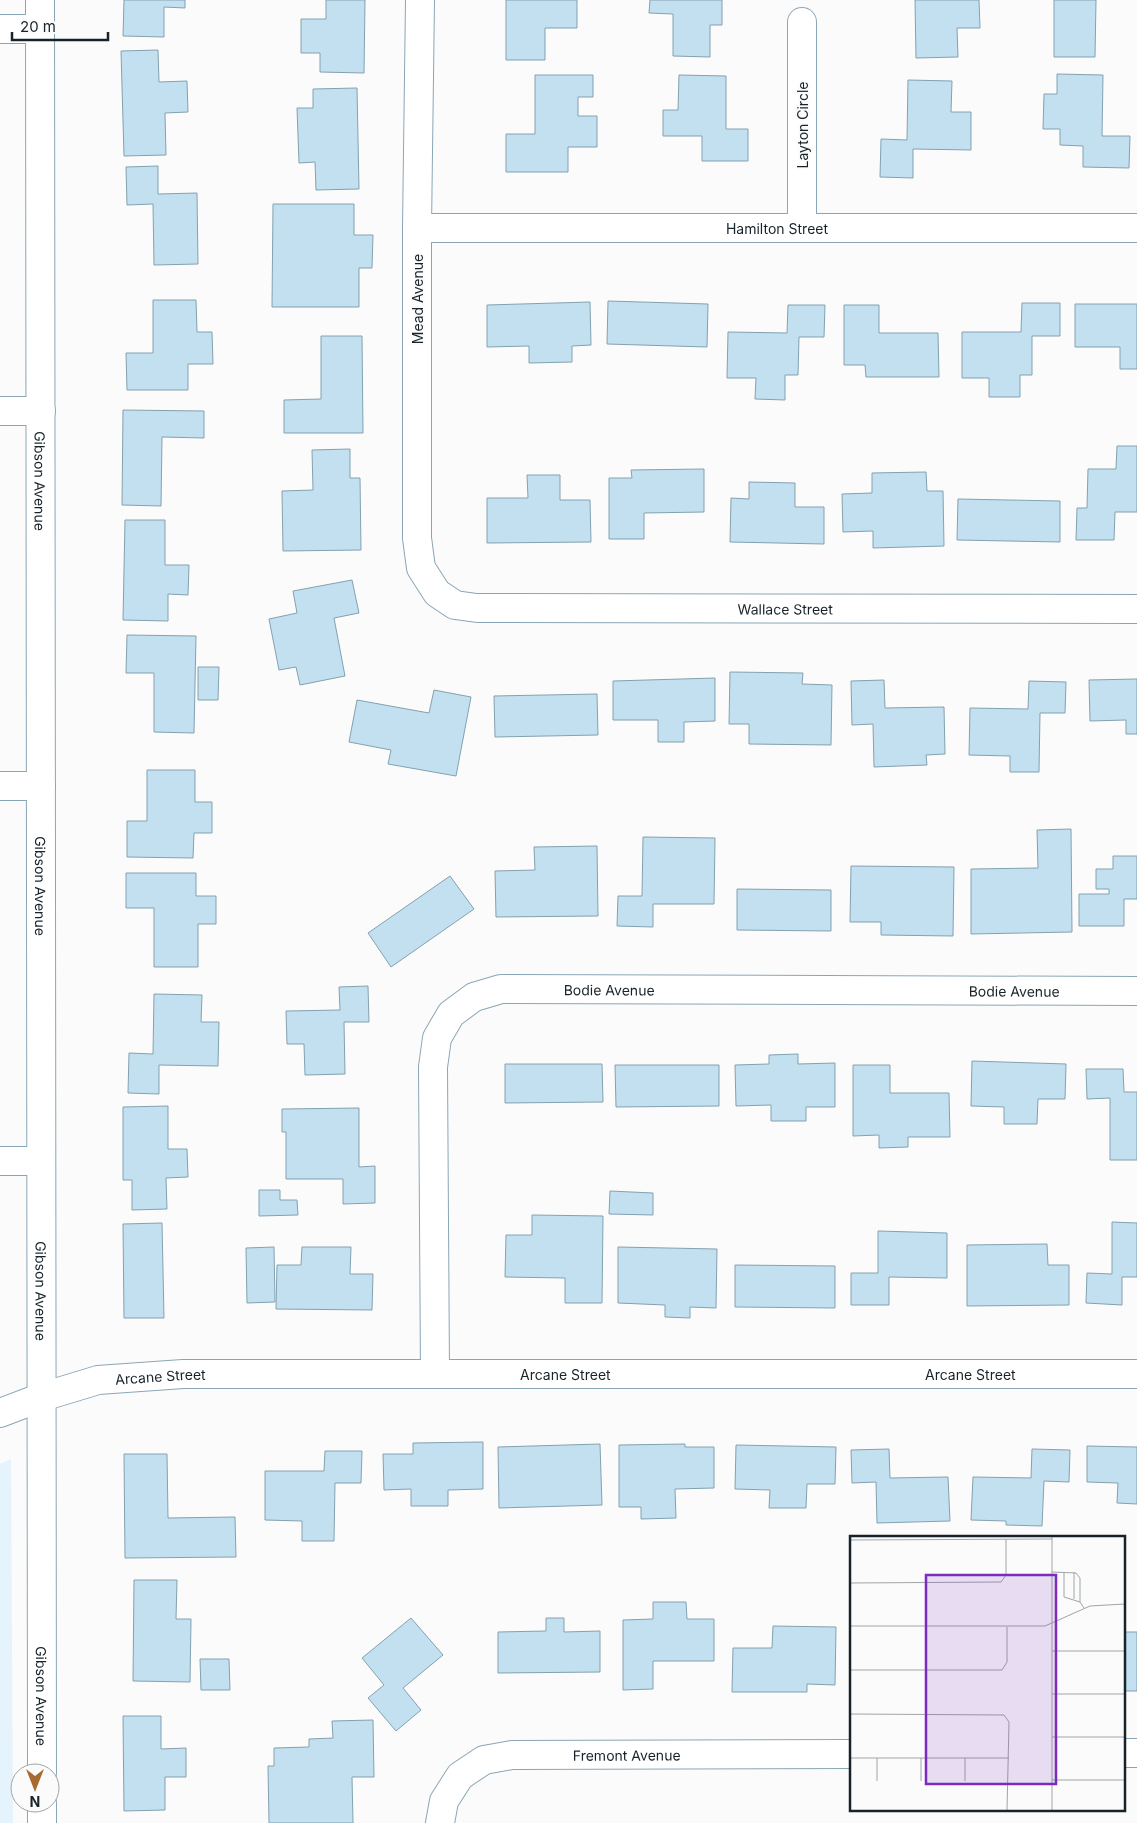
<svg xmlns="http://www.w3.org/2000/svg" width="1137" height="1823" viewBox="0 0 1137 1823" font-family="Inter,sans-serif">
<rect width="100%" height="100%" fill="#fbfbfb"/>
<polygon fill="#e5f4fc" points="11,1459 13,1823 0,1823 0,1464"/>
<g fill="#c2e0f0" stroke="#84a1b0">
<polygon points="124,0 185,0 185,8 164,7 164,37 123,36"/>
<polygon points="326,0 365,0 364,73 320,72 320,53 301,53 301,19 326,19"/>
<polygon points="506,0 577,0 577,28 545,28 545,60 506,60"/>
<polygon points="650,0 722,0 722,25 710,25 710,57 673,56 673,14 649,13"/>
<polygon points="915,0 979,0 980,28 957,28 958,57 916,58"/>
<polygon points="1054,0 1096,0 1095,57 1054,57"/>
<polygon points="158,50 159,82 187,81 188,112 165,113 166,155 124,156 121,51"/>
<polygon points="1057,74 1103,75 1102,136 1130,136 1129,168 1083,167 1083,146 1060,145 1060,129 1043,129 1044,94 1057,94"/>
<polygon points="535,75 593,75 593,97 578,97 578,116 597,116 597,147 568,147 568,172 506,172 506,134 535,134"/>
<polygon points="679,75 726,76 726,129 748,129 748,161 702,161 702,136 663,136 663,110 678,110"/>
<polygon points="908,80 952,81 951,112 971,112 971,150 913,149 913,178 880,177 881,139 907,140"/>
<polygon points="357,88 359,189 316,190 315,162 299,163 297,108 313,108 313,89"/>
<polygon points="158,166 158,194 197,193 198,264 154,265 153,204 127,205 126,167"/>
<polygon points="273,204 354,204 354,235 373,235 372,268 359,268 359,307 272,307"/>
<polygon points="153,300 196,300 197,332 212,332 213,364 188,364 188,390 127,390 126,353 153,353"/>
<polygon points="608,301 708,304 707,347 607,344"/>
<polygon points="590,302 591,345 572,346 572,362 529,363 529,346 487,347 487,305"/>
<polygon points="1022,303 1060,303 1060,336 1032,336 1032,375 1020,375 1020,397 989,397 989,378 962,378 962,332 1021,332"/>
<polygon points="1075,304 1137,304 1137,369 1120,369 1120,347 1075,347"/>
<polygon points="788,305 825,305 824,337 799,337 798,375 785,375 785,400 755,399 756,378 727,378 728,332 787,333"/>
<polygon points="844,305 879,305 879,333 938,333 939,377 866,377 865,365 844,365"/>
<polygon points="321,336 362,336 363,433 284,433 284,400 321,399"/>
<polygon points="123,410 204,411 204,438 162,437 161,506 122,505"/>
<polygon points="1117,446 1137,446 1137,512 1115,512 1114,540 1076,540 1077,508 1087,508 1088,469 1116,469"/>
<polygon points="350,449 350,478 360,478 361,550 283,551 282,491 313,490 312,450"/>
<polygon points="704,469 704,512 644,513 644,539 609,539 609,478 632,478 631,470"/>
<polygon points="926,472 927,491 943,491 944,546 873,548 873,531 843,532 842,494 872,493 872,473"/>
<polygon points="527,475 560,475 560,500 590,500 591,542 487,543 487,498 528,498"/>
<polygon points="749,482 795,483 795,507 824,507 824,544 730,542 731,498 749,499"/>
<polygon points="958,499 1060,501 1060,542 957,540"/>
<polygon points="125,520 165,520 165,565 189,565 188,595 168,594 168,621 123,620"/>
<polygon points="352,580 359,613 334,618 345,676 300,685 296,667 279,670 269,619 297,613 293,591"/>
<polygon points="127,635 196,636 194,733 154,732 154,673 126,673"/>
<polygon points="198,667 219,667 218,700 198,700"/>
<polygon points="730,672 803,673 802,684 832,685 831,745 749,744 749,724 729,724"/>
<polygon points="715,678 715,721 684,722 684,742 658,742 658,720 613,720 613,681"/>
<polygon points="1137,679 1137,734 1126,734 1126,720 1090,721 1089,680"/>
<polygon points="884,680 885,708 944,707 945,754 926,755 927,765 874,767 873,724 852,725 851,681"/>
<polygon points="1029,681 1066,682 1065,713 1040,713 1039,772 1010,772 1010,756 969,755 970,708 1028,709"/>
<polygon points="434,690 471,697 456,776 388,764 391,750 349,742 357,700 429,713"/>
<polygon points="597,694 598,735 495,737 494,696"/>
<polygon points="147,770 195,770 195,802 212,802 212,833 194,833 193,858 127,857 127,821 147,821"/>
<polygon points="1071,829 1072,932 971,934 971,869 1038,868 1037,830"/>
<polygon points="643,837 715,838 714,904 653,904 653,927 617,926 618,896 642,896"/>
<polygon points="597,846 598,916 496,917 495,871 535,870 534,847"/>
<polygon points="1113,856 1137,856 1137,899 1124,899 1124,926 1079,926 1079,894 1109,894 1109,889 1096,889 1096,869 1113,869"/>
<polygon points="851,866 954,867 953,936 881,935 881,922 850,922"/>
<polygon points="126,873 196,873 196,896 216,896 216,924 198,924 198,967 154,967 154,908 126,908"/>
<polygon points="450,876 474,909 391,967 368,933"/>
<polygon points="737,889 831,890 831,931 737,930"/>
<polygon points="368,986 369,1022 344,1022 345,1074 305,1075 304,1044 287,1044 286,1011 340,1010 339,987"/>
<polygon points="154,994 202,995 201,1022 219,1022 218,1066 159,1065 159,1094 128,1093 129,1053 153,1054"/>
<polygon points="798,1054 798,1064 835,1063 835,1107 806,1107 806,1121 771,1121 771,1105 736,1106 735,1065 769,1064 769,1055"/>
<polygon points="972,1061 1066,1064 1065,1099 1038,1099 1037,1124 1004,1124 1004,1107 971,1106"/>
<polygon points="505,1064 602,1064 603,1102 505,1103"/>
<polygon points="615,1065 719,1065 719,1106 616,1107"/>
<polygon points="853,1065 890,1065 890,1093 949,1093 950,1137 908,1137 908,1147 879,1148 879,1135 853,1136"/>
<polygon points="1086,1069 1123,1069 1124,1092 1137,1092 1137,1160 1110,1160 1110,1098 1087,1099"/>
<polygon points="168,1106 168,1149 187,1149 188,1177 166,1178 167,1209 132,1210 132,1180 123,1180 123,1107"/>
<polygon points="359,1108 359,1167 375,1166 375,1203 343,1204 343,1179 286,1179 286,1132 282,1132 282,1109"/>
<polygon points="259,1190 280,1190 280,1200 297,1200 298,1215 259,1216"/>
<polygon points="610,1191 653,1193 653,1215 609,1214"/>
<polygon points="532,1215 603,1216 602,1303 565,1303 565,1278 505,1277 506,1235 532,1235"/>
<polygon points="1112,1222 1137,1223 1137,1277 1122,1277 1122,1305 1086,1303 1087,1273 1112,1274"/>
<polygon points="162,1223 164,1318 124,1318 123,1224"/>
<polygon points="878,1231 947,1233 947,1278 889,1277 889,1305 851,1305 851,1273 878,1273"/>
<polygon points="1047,1244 1048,1265 1069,1265 1069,1305 967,1306 967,1245"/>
<polygon points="274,1247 275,1302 247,1303 246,1248"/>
<polygon points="302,1247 351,1247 350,1274 373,1274 372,1310 276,1309 277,1265 301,1265"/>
<polygon points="618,1247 717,1249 716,1308 690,1307 690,1318 665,1317 665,1305 618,1303"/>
<polygon points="735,1265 835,1266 835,1308 735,1307"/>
<polygon points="483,1442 483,1489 448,1490 448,1506 411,1506 411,1489 384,1490 383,1454 413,1454 413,1443"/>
<polygon points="600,1444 602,1505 499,1508 498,1447"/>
<polygon points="685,1444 685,1447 714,1447 714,1488 675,1489 676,1518 641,1519 641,1507 619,1507 619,1445"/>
<polygon points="736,1445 836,1447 835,1484 807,1484 806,1508 769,1508 770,1490 735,1489"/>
<polygon points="1087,1446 1137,1447 1137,1504 1117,1503 1118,1483 1087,1482"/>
<polygon points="889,1449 890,1478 948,1477 950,1521 877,1523 876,1482 852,1483 851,1450"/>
<polygon points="1032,1449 1070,1450 1069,1482 1044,1481 1042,1526 1006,1525 1006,1521 971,1520 973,1477 1031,1478"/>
<polygon points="325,1451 362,1451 361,1483 335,1483 334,1541 302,1541 302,1521 265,1520 265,1471 324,1471"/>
<polygon points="124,1454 167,1454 168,1518 235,1517 236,1557 125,1558"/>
<polygon points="134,1580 177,1580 176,1619 191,1619 190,1682 133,1681"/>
<polygon points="653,1602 686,1602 687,1619 714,1619 714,1661 653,1661 653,1689 623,1690 623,1620 653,1619"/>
<polygon points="411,1618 443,1655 403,1688 421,1710 396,1731 368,1698 384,1685 362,1658"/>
<polygon points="546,1618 564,1618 564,1632 600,1631 600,1672 498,1673 498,1632 546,1631"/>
<polygon points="773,1626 836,1627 835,1685 807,1684 807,1692 732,1692 733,1648 772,1648"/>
<rect x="1123" y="1632" width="14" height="59"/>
<polygon points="200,1659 229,1659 230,1690 201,1690"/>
<polygon points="123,1716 161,1716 161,1749 186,1748 186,1777 165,1777 165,1810 124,1811"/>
<polygon points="373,1720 374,1777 352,1777 353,1823 269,1823 268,1766 274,1766 274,1748 309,1747 309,1739 333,1738 332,1721"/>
</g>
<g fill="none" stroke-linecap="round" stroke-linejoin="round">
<g stroke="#8aa6b6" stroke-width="30">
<g id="minor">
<path id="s1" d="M40,0L42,1773"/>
<path id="s2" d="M420,0L417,228V538L421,568L437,593L455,605L477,608L1137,609"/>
<polyline points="802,22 802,228"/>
<polyline points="0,29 40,29"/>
<path id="s3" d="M417,228H1137"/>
<polyline points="0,411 41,411"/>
<polyline points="0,786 41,786"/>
<polyline points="0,1161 41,1161"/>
<path id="s4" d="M435,1374L433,1067L437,1038L451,1014L474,997L501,989L1137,991"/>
<path id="s5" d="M0,1413L42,1397L98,1380L183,1374H1137"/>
<polyline points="1123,1753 1137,1753"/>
<polyline points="42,1803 42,1823"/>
<path id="s6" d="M440,1823L444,1801L460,1776L484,1760L512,1755L851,1754"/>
</g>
</g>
<use href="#minor" stroke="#fff" stroke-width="28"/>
</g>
<g text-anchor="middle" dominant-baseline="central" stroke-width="4" stroke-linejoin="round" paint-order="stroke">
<g font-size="14" fill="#182329" stroke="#fbfbfb">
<text transform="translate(802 125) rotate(-90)">Layton Circle</text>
<text stroke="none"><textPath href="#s3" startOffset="360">Hamilton Street</textPath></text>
<text transform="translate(417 299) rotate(-90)">Mead Avenue</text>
<text stroke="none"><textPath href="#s1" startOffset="481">Gibson Avenue</textPath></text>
<text stroke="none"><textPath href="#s2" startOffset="950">Wallace Street</textPath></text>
<text stroke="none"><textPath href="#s1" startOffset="886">Gibson Avenue</textPath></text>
<text stroke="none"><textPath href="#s4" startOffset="529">Bodie Avenue</textPath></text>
<text stroke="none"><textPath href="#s4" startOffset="934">Bodie Avenue</textPath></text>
<text stroke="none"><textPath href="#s1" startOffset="1291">Gibson Avenue</textPath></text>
<text stroke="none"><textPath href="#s5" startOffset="571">Arcane Street</textPath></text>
<text stroke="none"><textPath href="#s5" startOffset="976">Arcane Street</textPath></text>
<text stroke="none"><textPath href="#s5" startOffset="166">Arcane Street</textPath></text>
<text stroke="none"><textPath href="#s1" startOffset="1696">Gibson Avenue</textPath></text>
<text stroke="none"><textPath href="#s6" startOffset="224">Fremont Avenue</textPath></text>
</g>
</g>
<g transform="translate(850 1536)">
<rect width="275" height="275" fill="#fbfbfb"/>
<path fill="none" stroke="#a0a5a7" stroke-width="1" d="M202,0V275M0,4L202,3M202,36L226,37L230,42V66L234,72M214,36V61L230,66M0,47L151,46L156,39V3M224,63V36M0,90H195L240,70L275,68M202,115H275M0,134H152L157,126V91M202,158H275M0,178L154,179L159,186L157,275M202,201H275M0,222H159M27,222V245M71,222V245M115,222V245M202,244H275"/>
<path fill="#7b2cbf" fill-opacity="0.15" stroke="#7b2cbf" stroke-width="2.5" d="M76,39H206V248H76Z"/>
<rect width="275" height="275" fill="none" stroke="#182329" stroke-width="2.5"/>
</g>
<g transform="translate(35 1788) rotate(180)"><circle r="24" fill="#fbfbfb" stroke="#a0a5a7"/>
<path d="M0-4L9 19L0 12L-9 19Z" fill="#a96a32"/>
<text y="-8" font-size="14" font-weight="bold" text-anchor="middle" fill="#182329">N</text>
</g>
<path d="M12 32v8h96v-8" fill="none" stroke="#182329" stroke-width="2.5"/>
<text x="20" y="32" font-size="15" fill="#182329" stroke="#fbfbfb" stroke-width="4" paint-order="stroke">20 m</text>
</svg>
